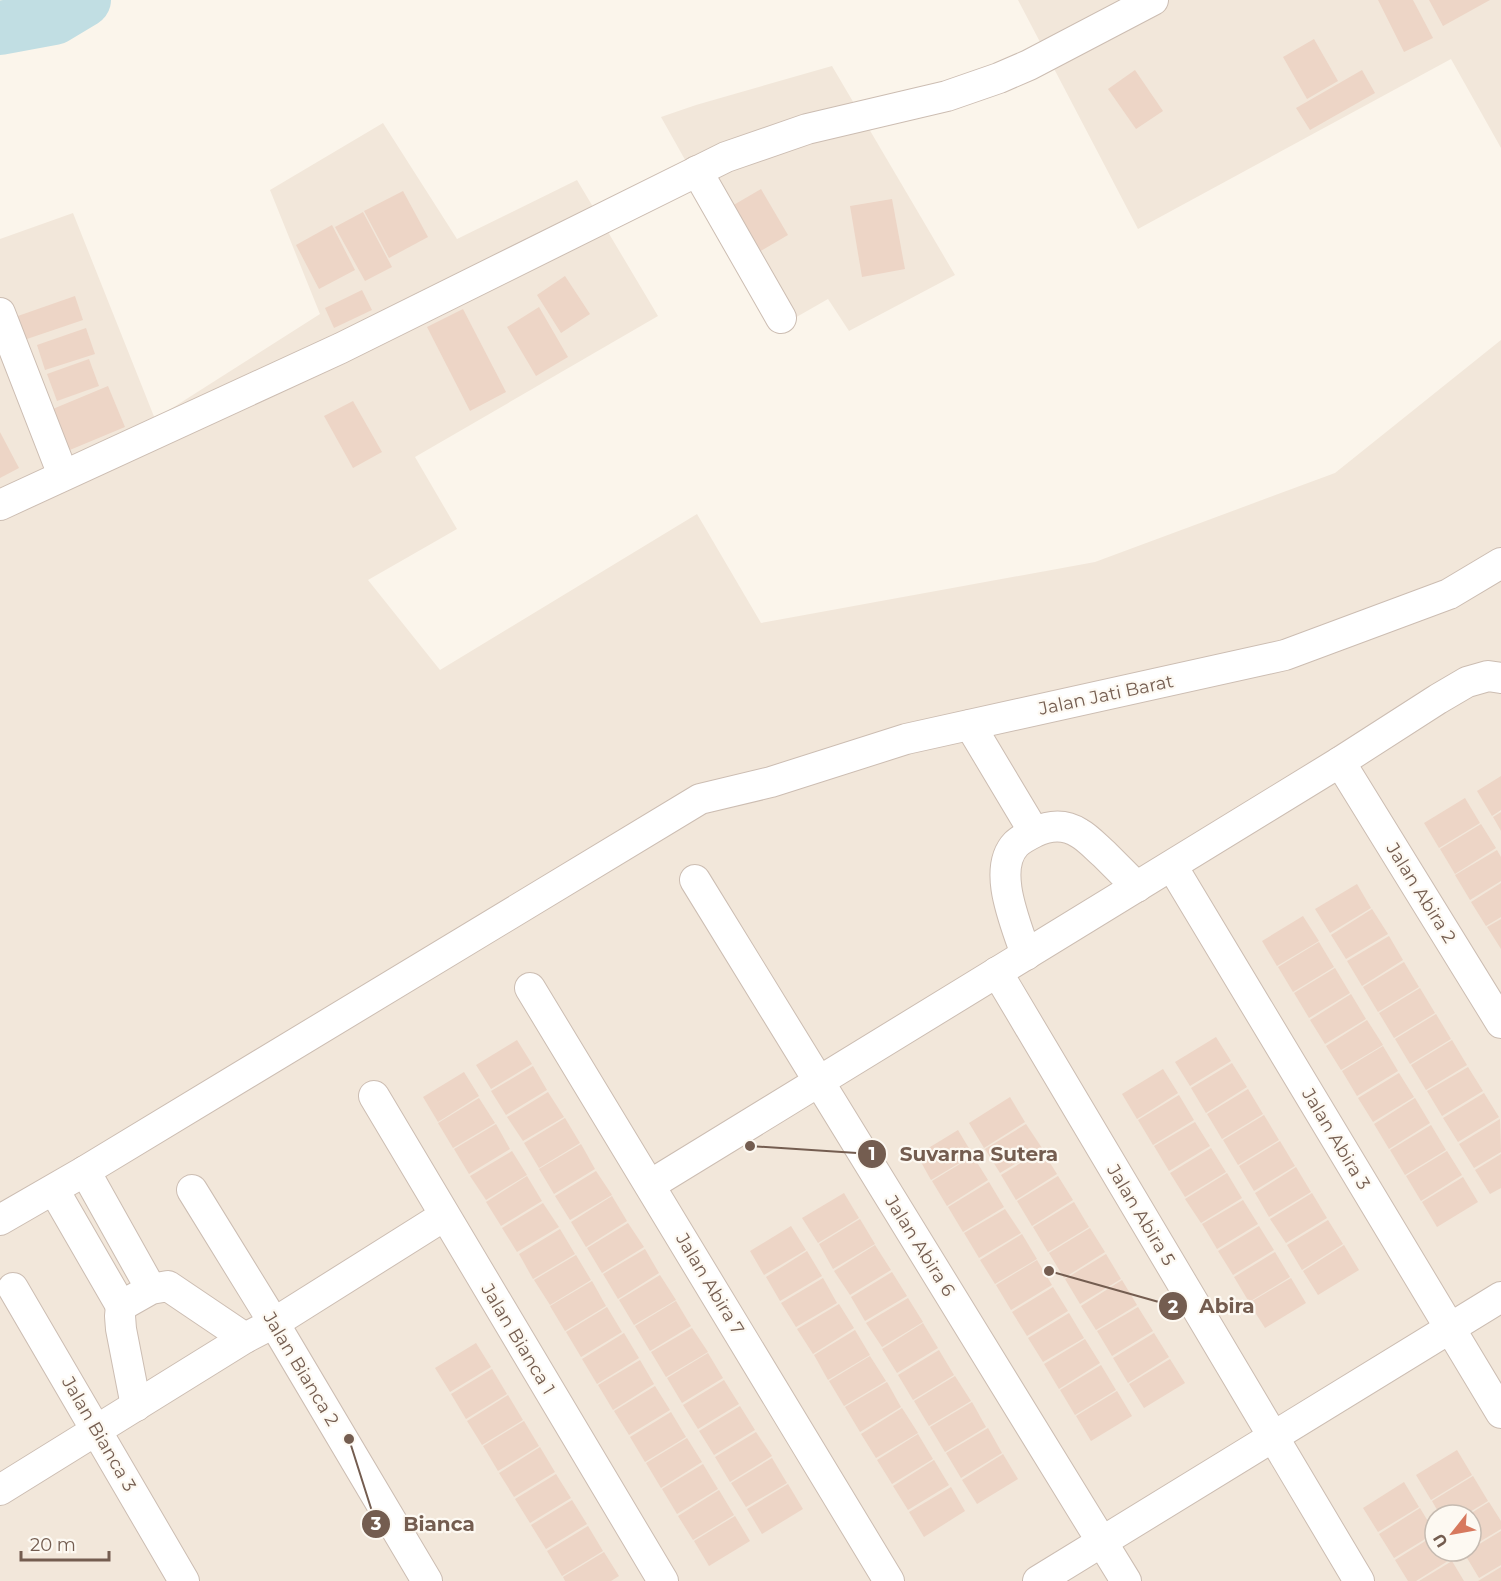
<svg xmlns="http://www.w3.org/2000/svg" width="1501" height="1581" viewBox="0 0 1501 1581" font-family="Montserrat,sans-serif">
<rect width="100%" height="100%" fill="#fbf5eb"/>
<g fill="#f2e7da" fill-rule="evenodd">
<polygon points="1018,0 1501,0 1501,148 1451,59 1138,229"/>
<polygon points="832,66 955,275 849,331 828,299 779,327 661,117 696,105"/>
<path d="M383,123L457,239L577,180L658,316L415,457L457,529L368,580L440,670L697,514L761,623L1095,562L1335,473L1501,340V1581H0V239L73,213L155,419L320,314L270,190ZM1435,1515H1471V1551H1435Z"/>
</g>
<g fill="none" stroke-linecap="round" stroke-linejoin="round">
<polyline stroke="#c1dee3" stroke-width="54" points="0,28 54,18 84,0"/>
</g>
<g fill="#edd5c6">
<polygon points="1378,0 1413,0 1433,38 1404,52"/>
<polygon points="1429,0 1490,0 1443,26"/>
<polygon points="1314,39 1338,81 1307,99 1283,57"/>
<polygon points="1135,70 1163,111 1136,129 1108,89"/>
<polygon points="1362,70 1375,93 1310,130 1296,108"/>
<polygon points="761,189 788,235 752,256 725,210"/>
<polygon points="403,191 428,237 389,258 364,211"/>
<polygon points="892,199 905,269 862,277 850,206"/>
<polygon points="363,212 392,267 365,281 335,227"/>
<polygon points="332,225 355,270 319,289 296,245"/>
<polygon points="565,276 590,314 561,333 537,295"/>
<polygon points="362,290 372,310 334,328 325,308"/>
<polygon points="75,296 83,320 24,340 15,317"/>
<polygon points="539,307 568,357 536,376 507,327"/>
<polygon points="463,309 506,392 470,411 427,327"/>
<polygon points="86,328 95,354 45,370 37,345"/>
<polygon points="89,359 99,386 57,401 47,374"/>
<polygon points="108,386 125,427 65,452 48,411"/>
<polygon points="353,401 382,452 353,468 324,416"/>
<polygon points="0,432 19,468 0,478"/>
<polygon points="1501,776 1501,810 1492,816 1477,791"/>
<polygon points="1465,798 1480,823 1439,848 1424,823"/>
<polygon points="1501,812 1501,831 1493,817"/>
<polygon points="1481,824 1496,848 1455,874 1440,849"/>
<polygon points="1497,850 1501,857 1501,881 1470,900 1455,875"/>
<polygon points="1501,883 1501,917 1486,926 1471,902"/>
<polygon points="1357,884 1371,908 1330,933 1315,909"/>
<polygon points="1372,909 1388,934 1346,959 1331,935"/>
<polygon points="1303,916 1319,941 1277,966 1262,941"/>
<polygon points="1501,919 1501,949 1487,927"/>
<polygon points="1389,936 1403,960 1362,986 1347,961"/>
<polygon points="1319,942 1334,967 1293,992 1278,967"/>
<polygon points="1404,962 1419,987 1378,1012 1363,987"/>
<polygon points="1335,968 1350,993 1309,1018 1294,993"/>
<polygon points="1420,988 1435,1013 1394,1038 1379,1013"/>
<polygon points="1351,994 1366,1019 1325,1044 1310,1020"/>
<polygon points="1436,1014 1451,1039 1410,1064 1395,1039"/>
<polygon points="1367,1020 1383,1045 1341,1070 1326,1046"/>
<polygon points="1216,1037 1231,1061 1190,1086 1175,1062"/>
<polygon points="517,1040 532,1064 491,1089 476,1065"/>
<polygon points="1452,1040 1467,1065 1426,1090 1411,1065"/>
<polygon points="1383,1046 1398,1071 1357,1096 1342,1071"/>
<polygon points="1232,1063 1247,1087 1206,1113 1191,1088"/>
<polygon points="533,1066 547,1090 506,1115 491,1091"/>
<polygon points="1468,1067 1483,1091 1442,1116 1427,1091"/>
<polygon points="1163,1069 1178,1093 1137,1119 1122,1094"/>
<polygon points="464,1072 479,1096 438,1122 423,1097"/>
<polygon points="1399,1073 1414,1097 1373,1122 1358,1098"/>
<polygon points="1248,1089 1263,1114 1222,1139 1207,1114"/>
<polygon points="548,1092 564,1117 523,1141 507,1117"/>
<polygon points="1484,1093 1499,1117 1458,1142 1443,1118"/>
<polygon points="1179,1095 1194,1120 1153,1145 1138,1120"/>
<polygon points="1010,1097 1025,1122 984,1148 969,1123"/>
<polygon points="479,1098 495,1123 453,1148 438,1123"/>
<polygon points="1415,1098 1430,1123 1389,1149 1374,1124"/>
<polygon points="1264,1115 1279,1140 1238,1165 1223,1140"/>
<polygon points="565,1118 580,1143 539,1168 524,1143"/>
<polygon points="1500,1119 1501,1152 1474,1168 1459,1144"/>
<polygon points="1195,1122 1210,1146 1169,1171 1154,1146"/>
<polygon points="496,1124 510,1149 469,1174 454,1149"/>
<polygon points="1026,1124 1042,1148 1000,1173 985,1149"/>
<polygon points="1431,1125 1446,1150 1405,1175 1390,1150"/>
<polygon points="958,1130 973,1155 931,1180 917,1155"/>
<polygon points="1280,1141 1295,1166 1254,1191 1239,1166"/>
<polygon points="581,1144 595,1169 554,1194 539,1169"/>
<polygon points="1211,1148 1226,1172 1185,1197 1170,1173"/>
<polygon points="1042,1150 1057,1174 1016,1200 1001,1175"/>
<polygon points="512,1151 527,1175 486,1200 470,1176"/>
<polygon points="1447,1151 1462,1175 1421,1201 1406,1176"/>
<polygon points="1501,1154 1501,1188 1490,1194 1475,1170"/>
<polygon points="973,1156 988,1180 947,1206 932,1181"/>
<polygon points="1296,1167 1311,1192 1269,1217 1255,1193"/>
<polygon points="596,1171 612,1195 570,1220 555,1196"/>
<polygon points="1227,1173 1242,1198 1201,1223 1185,1199"/>
<polygon points="527,1176 542,1201 501,1226 486,1202"/>
<polygon points="1058,1176 1073,1200 1032,1226 1017,1201"/>
<polygon points="1463,1177 1478,1202 1437,1227 1422,1202"/>
<polygon points="989,1182 1004,1207 963,1232 948,1207"/>
<polygon points="844,1193 859,1218 818,1243 802,1218"/>
<polygon points="1312,1193 1327,1218 1286,1243 1270,1219"/>
<polygon points="612,1196 627,1221 586,1247 571,1222"/>
<polygon points="1243,1200 1258,1224 1217,1249 1202,1224"/>
<polygon points="1074,1202 1089,1227 1048,1252 1033,1227"/>
<polygon points="543,1203 559,1227 517,1252 502,1228"/>
<polygon points="1005,1209 1021,1233 979,1258 964,1233"/>
<polygon points="860,1219 875,1244 833,1269 819,1244"/>
<polygon points="1328,1220 1343,1244 1302,1270 1287,1245"/>
<polygon points="628,1223 644,1247 602,1273 587,1248"/>
<polygon points="791,1226 806,1250 764,1275 750,1251"/>
<polygon points="1259,1226 1274,1250 1233,1275 1218,1251"/>
<polygon points="1090,1228 1105,1252 1064,1278 1049,1253"/>
<polygon points="560,1229 575,1254 533,1279 519,1254"/>
<polygon points="1022,1234 1037,1259 995,1284 980,1260"/>
<polygon points="875,1245 891,1270 850,1295 834,1271"/>
<polygon points="1344,1245 1359,1270 1318,1295 1303,1271"/>
<polygon points="645,1249 659,1273 618,1299 603,1274"/>
<polygon points="807,1251 822,1276 780,1301 766,1277"/>
<polygon points="1275,1252 1290,1277 1249,1302 1234,1277"/>
<polygon points="1106,1254 1121,1279 1080,1304 1065,1279"/>
<polygon points="576,1255 591,1280 550,1305 534,1280"/>
<polygon points="1037,1260 1052,1285 1011,1310 996,1285"/>
<polygon points="892,1272 907,1296 865,1321 851,1297"/>
<polygon points="660,1275 676,1300 634,1325 619,1300"/>
<polygon points="823,1278 837,1303 796,1327 781,1303"/>
<polygon points="1291,1278 1306,1303 1265,1328 1249,1303"/>
<polygon points="1122,1280 1137,1305 1096,1330 1081,1306"/>
<polygon points="592,1281 606,1306 565,1331 550,1306"/>
<polygon points="1053,1287 1068,1311 1027,1336 1012,1312"/>
<polygon points="908,1298 923,1322 882,1347 866,1323"/>
<polygon points="676,1301 691,1326 650,1351 635,1326"/>
<polygon points="839,1304 854,1328 813,1354 797,1329"/>
<polygon points="607,1307 622,1332 581,1357 566,1332"/>
<polygon points="1138,1307 1153,1331 1112,1356 1097,1331"/>
<polygon points="1069,1313 1084,1338 1043,1362 1028,1338"/>
<polygon points="923,1323 938,1348 897,1373 882,1349"/>
<polygon points="692,1328 708,1352 666,1377 651,1352"/>
<polygon points="855,1330 870,1355 828,1380 814,1355"/>
<polygon points="624,1333 639,1358 597,1384 582,1359"/>
<polygon points="1154,1333 1169,1357 1128,1383 1113,1358"/>
<polygon points="1085,1339 1100,1363 1059,1389 1044,1364"/>
<polygon points="476,1343 491,1367 450,1392 435,1368"/>
<polygon points="939,1350 954,1375 913,1400 898,1375"/>
<polygon points="708,1353 723,1378 682,1403 667,1378"/>
<polygon points="870,1356 886,1381 844,1406 829,1381"/>
<polygon points="1170,1359 1185,1383 1144,1408 1129,1384"/>
<polygon points="640,1360 654,1384 613,1410 598,1385"/>
<polygon points="1101,1365 1116,1390 1075,1415 1060,1390"/>
<polygon points="492,1369 507,1394 466,1419 451,1394"/>
<polygon points="955,1376 971,1401 929,1426 914,1401"/>
<polygon points="724,1380 739,1404 698,1429 683,1405"/>
<polygon points="887,1382 901,1407 860,1432 845,1407"/>
<polygon points="655,1386 670,1410 629,1435 614,1411"/>
<polygon points="1117,1391 1132,1416 1091,1441 1076,1416"/>
<polygon points="508,1395 523,1420 482,1445 467,1421"/>
<polygon points="972,1402 986,1427 945,1452 930,1427"/>
<polygon points="740,1406 755,1430 714,1455 699,1431"/>
<polygon points="902,1408 918,1433 876,1458 861,1434"/>
<polygon points="671,1412 686,1437 645,1462 630,1437"/>
<polygon points="524,1421 539,1446 498,1471 483,1446"/>
<polygon points="988,1428 1002,1453 961,1478 946,1453"/>
<polygon points="756,1432 772,1456 730,1482 715,1457"/>
<polygon points="918,1434 933,1459 892,1484 877,1460"/>
<polygon points="687,1438 702,1462 661,1488 646,1463"/>
<polygon points="540,1447 555,1472 514,1497 499,1473"/>
<polygon points="1457,1450 1472,1475 1431,1500 1416,1475"/>
<polygon points="1003,1454 1018,1479 977,1504 962,1480"/>
<polygon points="772,1458 787,1483 746,1507 731,1483"/>
<polygon points="934,1460 949,1485 908,1510 893,1486"/>
<polygon points="703,1464 718,1489 677,1514 662,1489"/>
<polygon points="556,1474 571,1498 530,1523 515,1499"/>
<polygon points="1473,1476 1488,1501 1465,1515 1440,1515 1432,1501"/>
<polygon points="1404,1482 1419,1507 1378,1532 1363,1508"/>
<polygon points="788,1484 803,1509 762,1534 747,1509"/>
<polygon points="951,1487 965,1511 924,1537 909,1512"/>
<polygon points="719,1490 734,1515 693,1540 678,1516"/>
<polygon points="572,1500 587,1524 546,1549 531,1525"/>
<polygon points="1489,1502 1501,1521 1501,1529 1471,1547 1471,1515 1468,1515"/>
<polygon points="1420,1508 1435,1533 1394,1558 1379,1534"/>
<polygon points="735,1516 750,1541 709,1566 694,1541"/>
<polygon points="588,1526 603,1551 562,1576 547,1551"/>
<polygon points="1501,1531 1501,1565 1479,1578 1464,1553 1471,1551 1471,1549"/>
<polygon points="1435,1535 1435,1551 1446,1551 1451,1559 1416,1581 1408,1581 1395,1560"/>
<polygon points="604,1552 619,1576 611,1581 565,1581 563,1577"/>
<polygon points="1452,1561 1464,1581 1419,1581"/>
<polygon points="1501,1567 1501,1581 1478,1581"/>
</g>
<g fill="none" stroke-linecap="round" stroke-linejoin="round">
<g stroke="#ccbdb2" stroke-width="32">
<g id="minor">
<polyline points="697,171 781,318"/>
<polyline points="0,313 63,475"/>
<polyline points="0,505 341,348 726,157 807,129 947,96 999,78 1029,65 1153,0"/>
<polyline points="970,725 1034,832"/>
<polyline points="1340,762 1501,1023"/>
<polyline points="1172,866 1501,1413"/>
<polyline points="695,880 1126,1581"/>
<path d="M1026,955C1017,926 991,870 1016,844C1021,839 1029,835 1035,832C1050,825 1065,824 1079,833C1088,838 1096,847 1104,854C1115,865 1126,876 1137,887"/>
<polyline points="997,972 1359,1581"/>
<polyline points="530,988 889,1581"/>
<polyline points="374,1096 663,1581"/>
<polyline points="85,1171 151,1289"/>
<polyline points="650,1185 1340,762 1438,699 1467,682 1488,676 1501,678"/>
<polyline points="54,1190 121,1306"/>
<polyline points="192,1190 274,1323 427,1581"/>
<polyline points="0,1220 85,1171 700,799 771,782 906,739 1285,655 1449,594 1501,563"/>
<polyline points="13,1288 184,1581"/>
<polyline points="136,1406 121,1329 120,1316 121,1306 151,1289 168,1286 245,1338"/>
<polyline points="0,1490 245,1338 274,1323 444,1216"/>
<polyline points="1038,1581 1501,1297"/>
</g>
</g>
<use href="#minor" stroke="#fff" stroke-width="30"/>
</g>
<g text-anchor="middle" dominant-baseline="central" stroke-width="4.5" stroke-linejoin="round" paint-order="stroke">
<g font-size="18" fill="#745d50" stroke="#fdf9f2">
<text transform="translate(1106 695) rotate(-12)">Jalan Jati Barat</text>
<text transform="translate(1421 893) rotate(58)">Jalan Abira 2</text>
<text transform="translate(1336 1139) rotate(59)">Jalan Abira 3</text>
<text transform="translate(1141 1215) rotate(59)">Jalan Abira 5</text>
<text transform="translate(920 1246) rotate(58)">Jalan Abira 6</text>
<text transform="translate(710 1284) rotate(59)">Jalan Abira 7</text>
<text transform="translate(518 1339) rotate(59)">Jalan Bianca 1</text>
<text transform="translate(301 1369) rotate(59)">Jalan Bianca 2</text>
<text transform="translate(99 1434) rotate(60)">Jalan Bianca 3</text>
</g>
</g>
<path fill="none" stroke="#745d50" stroke-width="2" d="M750 1146L872 1154M1049 1271L1173 1306M349 1439L376 1524"/>
<g fill="#745d50" stroke="#fdf9f2" stroke-width="2">
<circle cx="750" cy="1146" r="6"/>
<circle cx="1049" cy="1271" r="6"/>
<circle cx="349" cy="1439" r="6"/>
<circle cx="872" cy="1154" r="15"/>
<circle cx="1173" cy="1306" r="15"/>
<circle cx="376" cy="1524" r="15"/>
</g>
<g font-size="18" text-anchor="middle" font-weight="bold" fill="#fff">
<text x="872" y="1160">1</text>
<text x="1173" y="1313">2</text>
<text x="376" y="1530">3</text>
</g>
<g font-size="20" text-anchor="middle" font-weight="bold" fill="#745d50" stroke="#fdf9f2" stroke-width="4.5" stroke-linejoin="round" paint-order="stroke">
<text x="979" y="1161">Suvarna Sutera</text>
<text x="1227" y="1313">Abira</text>
<text x="439" y="1531">Bianca</text>
</g>
<g transform="translate(1453 1533) rotate(239)"><circle r="28" fill="#fdf9f2" stroke="#c6bbb1" stroke-width="1.5"/>
<path d="M0-4.5L10 22L0 15L-10 22Z" fill="#d7795e"/>
<text y="-9" font-size="16" font-weight="bold" text-anchor="middle" fill="#745d50">U</text>
</g>
<path d="M21 1551v9h88v-9" fill="none" stroke="#745d50" stroke-width="3"/>
<text x="30" y="1551" font-size="18" fill="#745d50" stroke="#fdf9f2" stroke-width="4.5" paint-order="stroke">20 m</text>
</svg>
